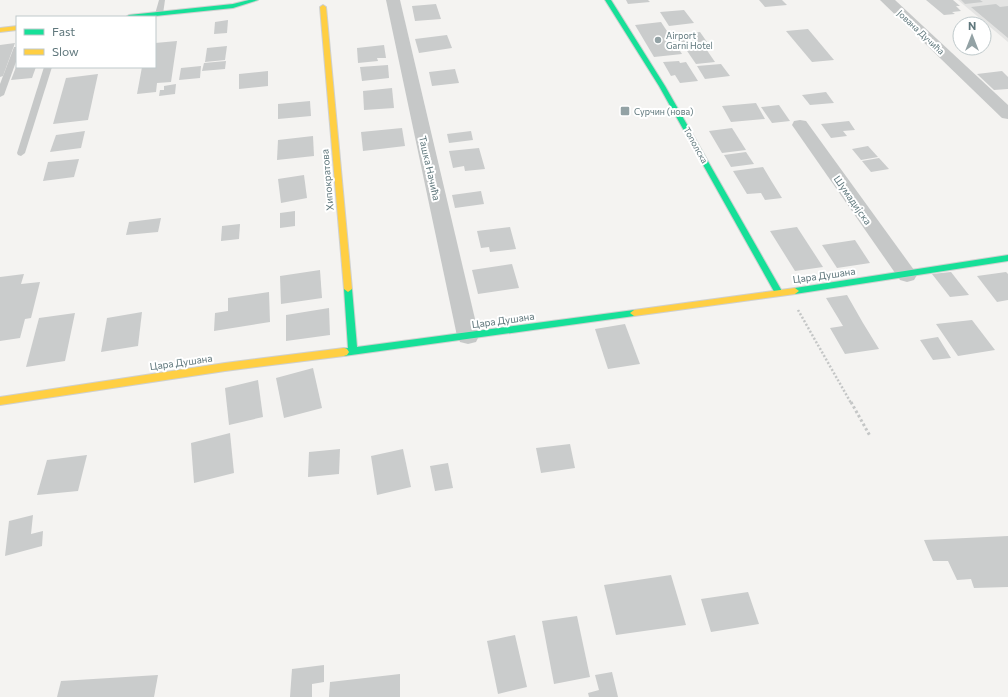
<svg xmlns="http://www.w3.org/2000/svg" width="1008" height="697" viewBox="0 0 1008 697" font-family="Commissioner,sans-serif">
<rect width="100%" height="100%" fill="#f4f3f1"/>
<polygon fill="#e4e4e3" points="958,0 1008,0 1008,42"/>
<g fill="#cacccc">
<polygon points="626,0 648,0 650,2 628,4"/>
<polygon points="759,0 782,0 787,5 765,7"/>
<polygon points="926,0 953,0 960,6 956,6 961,11 952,12 955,14 944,15"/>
<polygon points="961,0 980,0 983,2 965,4"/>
<polygon points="436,4 441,19 415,21 412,6"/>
<polygon points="996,4 1000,7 1008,6 1008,38 971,7"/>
<polygon points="684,10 694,23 669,26 660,12"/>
<polygon points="228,20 227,33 214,34 215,22"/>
<polygon points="661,22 682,54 654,57 635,25"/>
<polygon points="808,29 834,60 812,62 786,31"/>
<polygon points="700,32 707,42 680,45 673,35"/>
<polygon points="447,35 452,48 419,53 415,39"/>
<polygon points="177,41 171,82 157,83 156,92 137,94 142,67 155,67 155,43"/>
<polygon points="15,43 3,76 0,77 0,45"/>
<polygon points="702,43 715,62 696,64 683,45"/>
<polygon points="384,45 386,58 377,58 378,61 358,63 357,48"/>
<polygon points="227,46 225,60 205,62 207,48"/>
<polygon points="226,61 225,69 202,71 204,63"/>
<polygon points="679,61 680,63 686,62 698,81 680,83 675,75 671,76 663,62"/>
<polygon points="721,64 730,76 705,79 697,66"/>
<polygon points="388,65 389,78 362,81 360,67"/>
<polygon points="201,66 200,78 179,80 181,68"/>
<polygon points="16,67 36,67 32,78 11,80"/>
<polygon points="455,69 459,83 432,86 429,72"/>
<polygon points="268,71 268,86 239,89 239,74"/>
<polygon points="1002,71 1008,77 1008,89 994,90 977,74"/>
<polygon points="98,74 88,120 53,124 66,78"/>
<polygon points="176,84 175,94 159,96 160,90 164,90 164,86"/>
<polygon points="392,88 394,108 364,110 363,91"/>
<polygon points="826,92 834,103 810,105 802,95"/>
<polygon points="310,101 311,116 278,119 278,104"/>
<polygon points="756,103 765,119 731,122 722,106"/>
<polygon points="779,105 790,121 772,123 761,107"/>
<polygon points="849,121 855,130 843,131 847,136 831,138 821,124"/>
<polygon points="402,128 405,146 363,151 361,132"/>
<polygon points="732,128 746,150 722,153 709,131"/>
<polygon points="85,131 81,148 50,152 56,135"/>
<polygon points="471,131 473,140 449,143 447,134"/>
<polygon points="313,136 314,156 277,160 278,140"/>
<polygon points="868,146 878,157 861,160 852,149"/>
<polygon points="479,148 485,169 465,171 464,166 453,168 449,151"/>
<polygon points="746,152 754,164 731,167 724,155"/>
<polygon points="879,158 889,169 871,172 862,161"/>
<polygon points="79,159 74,177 43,181 48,162"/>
<polygon points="763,167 772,182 782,198 765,200 761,193 747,194 733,171"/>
<polygon points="304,175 307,198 281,203 278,179"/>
<polygon points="481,191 484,204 455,208 452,195"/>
<polygon points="295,211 295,226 280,228 280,213"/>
<polygon points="161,218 158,232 126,235 129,222"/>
<polygon points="240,224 239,239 221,241 222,226"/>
<polygon points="510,227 516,249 490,252 489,247 481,248 477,231"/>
<polygon points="797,227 823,267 795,271 770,231"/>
<polygon points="855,240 870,263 837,268 822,245"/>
<polygon points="512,264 519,288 478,294 472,270"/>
<polygon points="320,270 322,298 281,304 280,276"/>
<polygon points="951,272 969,295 950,297 932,274"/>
<polygon points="1006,272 1008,274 1008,300 997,302 977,276"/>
<polygon points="24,274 21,284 40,282 31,318 25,319 20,338 0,341 0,277"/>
<polygon points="269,292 270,322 214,331 215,313 228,311 228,298"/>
<polygon points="847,295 863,323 879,349 845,354 830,328 843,326 826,298"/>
<polygon points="329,308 330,335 286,341 286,315"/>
<polygon points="142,312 138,346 101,352 107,318"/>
<polygon points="75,313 65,361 26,367 39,318"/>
<polygon points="972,320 995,350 958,356 936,324"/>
<polygon points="625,324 640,364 608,369 595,329"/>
<polygon points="938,337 951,358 933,360 920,340"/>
<polygon points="313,368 322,408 284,418 276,378"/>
<polygon points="258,380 263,417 229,425 225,388"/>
<polygon points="230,433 234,473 194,483 191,443"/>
<polygon points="570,444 575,468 541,473 536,448"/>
<polygon points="340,449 339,474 308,477 309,452"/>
<polygon points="403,449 411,487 377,495 371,456"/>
<polygon points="87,455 78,491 37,495 47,460"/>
<polygon points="448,463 453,488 435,491 430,466"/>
<polygon points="33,515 31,534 43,531 42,546 5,556 9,521"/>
<polygon points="1008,536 1008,587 974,588 971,579 957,580 948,561 933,561 924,540"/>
<polygon points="671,575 686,625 616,635 604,585"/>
<polygon points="748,592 759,624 711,632 701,599"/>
<polygon points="577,616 590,677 554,684 542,621"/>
<polygon points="515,635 527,687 498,694 487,641"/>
<polygon points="324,665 324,682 312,684 312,697 290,697 292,669"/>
<polygon points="612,672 618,697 589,697 588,693 599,690 595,675"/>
<polygon points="400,674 400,697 329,697 330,682"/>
<polygon points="158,675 154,697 57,697 61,681"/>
</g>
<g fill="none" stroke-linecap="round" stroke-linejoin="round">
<g stroke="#cfd0cf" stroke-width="2">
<g id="fast">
<polygon points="249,0 258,0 233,8 145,17 126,17 129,15 233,4"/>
<polygon points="605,0 611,0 665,86 783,293 782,295 776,295 659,86"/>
<polygon points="1008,255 1008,261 795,294 791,291 795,288"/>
<polygon points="348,286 352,289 357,347 634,310 638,313 634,316 344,356 341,355 339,352 341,349 348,348 344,289"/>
</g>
</g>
<g stroke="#cfd0cf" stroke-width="2">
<g id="slow">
<polygon points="323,5 326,7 352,289 348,292 344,289 320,7"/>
<polygon points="17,26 17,30 0,32 0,28"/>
<polygon points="795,288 799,291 795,294 634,316 630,313 634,310"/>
<polygon points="344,348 347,349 349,352 347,355 344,356 225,371 0,405 0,397 225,363"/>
</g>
</g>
<polyline stroke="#c4c6c6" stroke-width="2.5" stroke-dasharray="2 2" stroke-linecap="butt" points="798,310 851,403"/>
<polyline stroke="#c4c6c6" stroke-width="3" stroke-dasharray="2.5 2.5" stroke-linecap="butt" points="851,402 870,436"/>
<g fill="#c6c8c8" fill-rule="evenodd">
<polygon points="159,0 165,0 163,14 159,16 155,14"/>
<polygon points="14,47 17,47 17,59 4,95 0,97 0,84"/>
<polygon points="44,67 52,67 25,153 21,156 18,155 17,153"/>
</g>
<g fill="#c6c8c8" fill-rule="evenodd">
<polygon points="386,0 400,0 479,336 476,342 468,344 460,342 457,336"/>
<polygon points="880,0 895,0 1008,105 1008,119 1002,118"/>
<polygon points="800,120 806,121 914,270 917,275 914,280 907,282 900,280 792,125 794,121"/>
</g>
<use href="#fast" fill="#16e098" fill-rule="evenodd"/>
<use href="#slow" fill="#ffcf43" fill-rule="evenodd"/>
</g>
<g fill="#93a2a5" stroke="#fff" stroke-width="1.5">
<circle cx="658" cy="40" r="4"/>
<rect x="620" y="106" width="10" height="10" rx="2"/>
</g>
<g text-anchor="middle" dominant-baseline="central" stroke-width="4" stroke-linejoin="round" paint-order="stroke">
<g font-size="9" fill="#5f777c" stroke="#fff">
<text transform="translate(921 32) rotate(43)">Јована Дучића</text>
<text transform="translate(696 145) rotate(61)">Тополска</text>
</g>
<g font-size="9" fill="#5f777c" stroke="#fff" text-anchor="start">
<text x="666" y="35">Airport<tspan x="666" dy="10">Garni Hotel</tspan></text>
<text x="634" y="111">Сурчин (нова)</text>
</g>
<g font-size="10" fill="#5f777c" stroke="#fff">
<text transform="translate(430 168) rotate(77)">Ташка Начића</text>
<text transform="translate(327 180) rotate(-95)">Хипократова</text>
<text transform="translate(853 200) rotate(55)">Шумадијска</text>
<text transform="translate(824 275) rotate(-8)">Цара Душана</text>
<text transform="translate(503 320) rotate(-8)">Цара Душана</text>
<text transform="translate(181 362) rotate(-8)">Цара Душана</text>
</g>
</g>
<rect x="16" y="16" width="140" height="52" fill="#ffffff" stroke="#bfc9cb"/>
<rect x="24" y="29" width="20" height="6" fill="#16e098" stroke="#bfc9cb"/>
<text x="52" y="36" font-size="12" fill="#5f777c">Fast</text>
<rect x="24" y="49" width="20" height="6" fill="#ffcf43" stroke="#bfc9cb"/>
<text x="52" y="56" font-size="12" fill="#5f777c">Slow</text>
<g transform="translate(972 36)"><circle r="19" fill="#ffffff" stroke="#bfc9cb"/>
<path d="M0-3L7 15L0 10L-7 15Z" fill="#93a2a5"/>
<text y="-6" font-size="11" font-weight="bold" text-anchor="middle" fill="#5f777c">N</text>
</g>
</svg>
